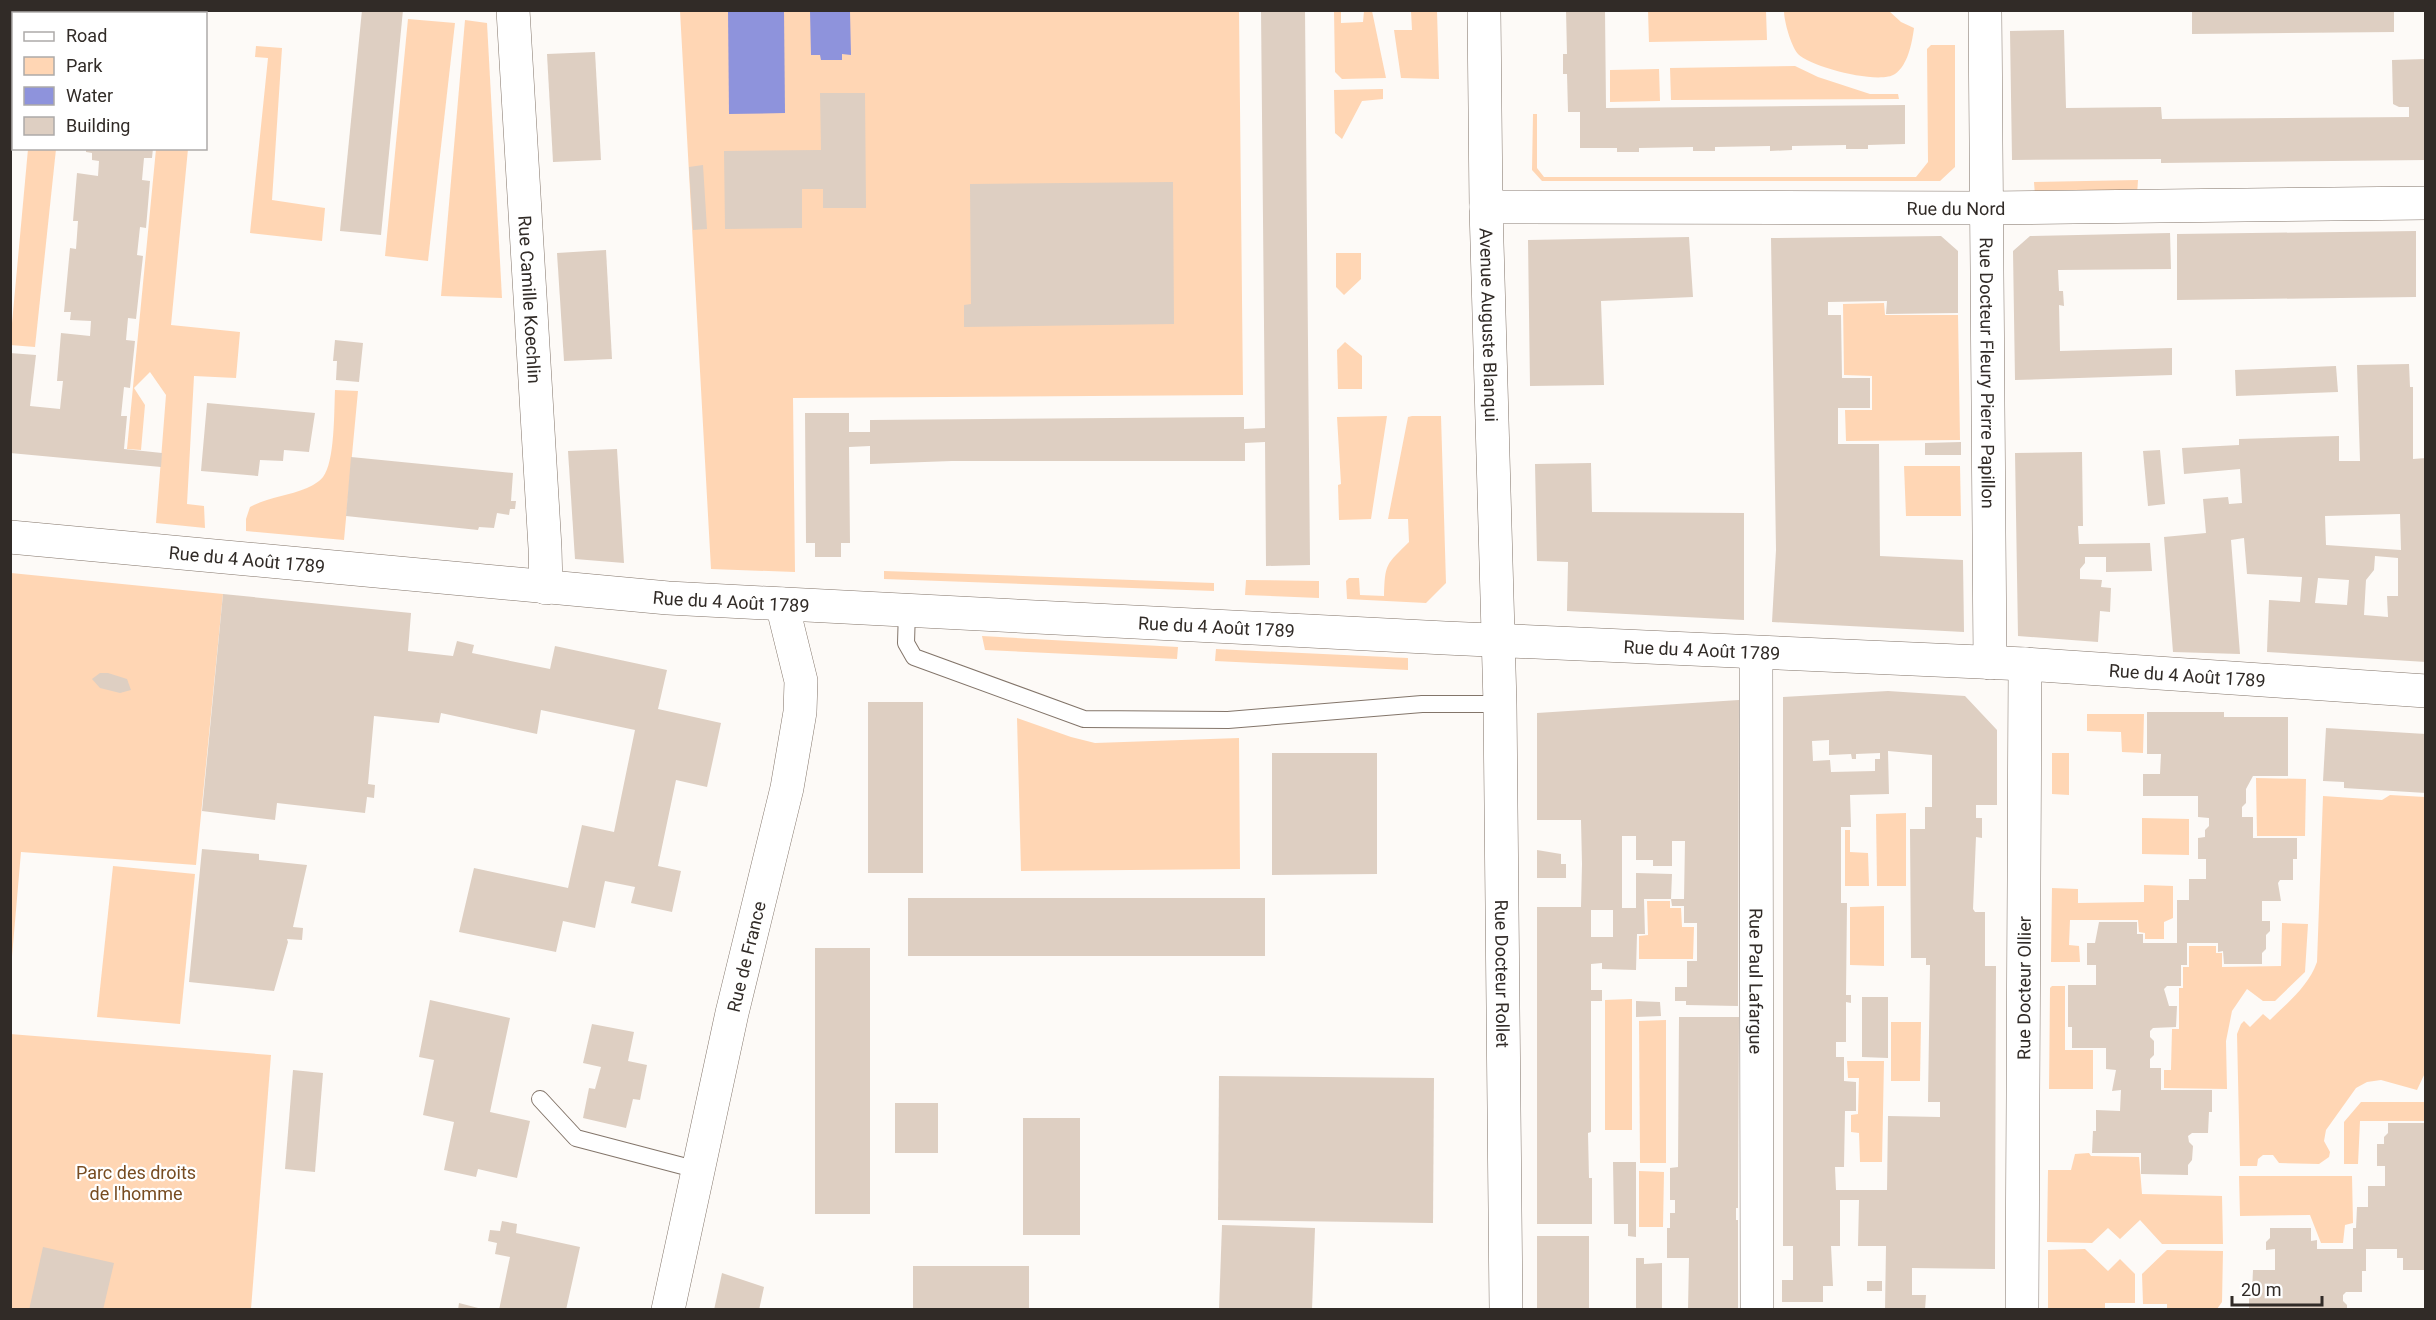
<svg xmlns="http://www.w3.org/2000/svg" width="2436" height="1320" viewBox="0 0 2436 1320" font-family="Roboto,sans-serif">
<rect width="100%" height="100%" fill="#fdfaf7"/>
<g fill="#ffd6b4">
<polygon points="680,11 1239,11 1243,395 793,398 795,572 711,569"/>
<polygon points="1334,11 1341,11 1341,23 1363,22 1364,11 1372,11 1386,78 1342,79 1335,72"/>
<polygon points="1411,11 1437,11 1439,79 1401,78 1394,30 1412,30"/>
<polygon points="1648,11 1766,11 1767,40 1649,42"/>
<path d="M1784,11H1889L1901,22L1914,28C1912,43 1908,65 1895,74C1879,85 1811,67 1798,54C1791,46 1784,21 1784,11Z"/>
<polygon points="408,19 455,23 428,261 385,256"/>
<polygon points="465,20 487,23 502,298 441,296"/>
<polygon points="1931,45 1955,45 1955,167 1940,181 1542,181 1532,170 1533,114 1537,114 1537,168 1544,177 1916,177 1928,162 1927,49"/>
<polygon points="256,46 282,48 272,200 325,208 322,241 250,233 268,58 255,57"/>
<polygon points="1795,66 1818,77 1870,94 1898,94 1899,99 1671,100 1670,68"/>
<polygon points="1659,69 1660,101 1610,102 1610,70"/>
<polygon points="1383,89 1383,99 1362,101 1342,139 1335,133 1334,90"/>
<polygon points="28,149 56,149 35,347 10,345"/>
<polygon points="156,149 188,149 171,325 240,332 236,378 194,376 187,504 204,506 205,528 156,523 166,395 150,372 134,388 145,405 141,450 127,449"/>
<polygon points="2138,180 2137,195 2035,196 2034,182"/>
<polygon points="1336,253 1361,253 1361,279 1344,295 1336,287"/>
<polygon points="1884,303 1885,315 1958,315 1960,440 1846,441 1845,410 1872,410 1872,376 1844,375 1843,304"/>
<polygon points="1345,342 1362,356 1362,389 1338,389 1337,350"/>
<path d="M335,390L358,391L344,540L246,531V519L250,507C268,497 288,496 307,488C312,486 320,481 323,477C335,462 334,411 335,390Z"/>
<polygon points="1387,416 1371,519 1339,520 1338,485 1341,484 1337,417"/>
<path d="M1412,416H1441L1446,583L1426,603L1347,599L1346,581L1349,578H1359L1360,595L1384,596C1385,563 1386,565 1409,542L1408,519H1388L1408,417Z"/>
<polygon points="1904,466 1960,466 1961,516 1906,516"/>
<polygon points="884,571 1214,583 1214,591 884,579"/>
<polygon points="11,573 223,594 196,865 21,852 11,968"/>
<polygon points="1246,580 1319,581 1319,598 1245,595"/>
<polygon points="982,636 1178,647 1177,659 985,650"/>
<polygon points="1216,649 1408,658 1408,670 1215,661"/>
<polygon points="2087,714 2144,714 2143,753 2122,752 2121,732 2087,731"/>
<polygon points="1017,718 1071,737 1095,743 1239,738 1240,869 1021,871"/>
<polygon points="2052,753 2069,753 2069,795 2052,794"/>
<polygon points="2256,778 2306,779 2305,836 2257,836"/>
<path d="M2390,795L2425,797V1073L2417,1090L2381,1080L2367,1082L2356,1088L2326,1130L2324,1141L2330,1152L2329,1157L2319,1164L2279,1163L2273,1155H2263L2258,1159L2257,1166H2240L2237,1034L2241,1024L2244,1021L2250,1027L2263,1014L2270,1020C2288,1002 2308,987 2317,962L2323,796L2382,800Z"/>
<polygon points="1906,813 1906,886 1877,886 1876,814"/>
<polygon points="2142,818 2189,819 2189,855 2142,854"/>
<polygon points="1845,830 1850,830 1850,852 1868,853 1869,886 1845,886"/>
<polygon points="113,866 195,874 180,1024 97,1017"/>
<polygon points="2144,885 2173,886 2173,918 2164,922 2164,939 2145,939 2145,933 2139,932 2138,920 2070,920 2069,945 2079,946 2080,962 2051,962 2052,888 2078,889 2078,903 2144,902"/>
<polygon points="1647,901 1670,901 1670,908 1681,908 1682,927 1694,927 1693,959 1639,959 1639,936 1648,935"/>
<polygon points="1884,906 1884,966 1850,965 1850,907"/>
<polygon points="2282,923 2308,924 2305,972 2275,1001 2263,1001 2247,989 2232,1011 2226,1041 2227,1089 2164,1088 2164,1070 2171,1070 2172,1029 2179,1029 2179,988 2183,988 2183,967 2189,967 2189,946 2216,946 2216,953 2222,953 2222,967 2281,966"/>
<polygon points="2052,986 2065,986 2065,1050 2093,1050 2093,1089 2049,1089 2050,988"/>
<polygon points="1632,999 1632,1130 1605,1130 1605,1000"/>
<polygon points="1666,1020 1666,1163 1640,1163 1639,1021"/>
<polygon points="1891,1022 1921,1022 1920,1081 1891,1081"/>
<polygon points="10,1034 271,1055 251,1309 11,1309"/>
<polygon points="1847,1061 1884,1061 1882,1162 1860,1162 1859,1133 1851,1132 1851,1115 1858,1114 1859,1078 1848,1078"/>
<polygon points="2361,1102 2425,1102 2425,1121 2360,1121 2358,1164 2344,1164 2344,1122"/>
<polygon points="2089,1153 2091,1156 2139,1157 2142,1194 2222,1196 2223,1244 2162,1244 2140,1220 2120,1239 2108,1228 2092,1243 2047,1242 2048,1170 2071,1170 2075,1154"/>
<polygon points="1639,1171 1664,1172 1663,1227 1639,1227"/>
<polygon points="2239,1176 2352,1176 2353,1223 2345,1225 2343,1243 2321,1243 2310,1215 2240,1216"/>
<polygon points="2085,1249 2108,1271 2120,1259 2135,1274 2135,1303 2105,1303 2105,1308 2048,1309 2048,1250"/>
<polygon points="2167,1250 2223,1251 2222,1302 2217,1309 2167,1309 2167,1304 2143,1304 2142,1274"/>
</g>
<g fill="#8e93dc">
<polygon points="728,11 784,11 785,113 729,114"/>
<polygon points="810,11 850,11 851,55 842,54 842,60 821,60 820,55 811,55"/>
</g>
<g fill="#decfc2" fill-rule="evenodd">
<polygon points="362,10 403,10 381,235 340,231"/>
<polygon points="1261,10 1305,10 1310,565 1266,566 1265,442 1245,443 1245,461 952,461 870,464 870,446 849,447 850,543 841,543 841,557 815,557 815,543 806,543 805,413 849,413 849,432 870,432 870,420 1244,417 1244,429 1265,428"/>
<polygon points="1566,10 1605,10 1606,108 1905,105 1905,144 1868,145 1868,149 1846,149 1846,145 1792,146 1792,150 1770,151 1770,146 1715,147 1715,151 1693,151 1693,147 1639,148 1639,152 1617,152 1617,148 1580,148 1580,112 1568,112 1567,74 1563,74 1563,54 1567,54"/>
<polygon points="2192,10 2394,10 2394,32 2192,34"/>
<polygon points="2064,30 2066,108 2161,107 2162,119 2409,117 2409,107 2399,107 2393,104 2392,60 2426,59 2426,160 2161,163 2161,159 2012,160 2010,31"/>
<polygon points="595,52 601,160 553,162 547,54"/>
<polygon points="820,93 865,93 866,208 823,208 823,189 802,189 802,228 725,229 724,151 821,150"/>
<polygon points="86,148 153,148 152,158 144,158 142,180 150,181 146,228 140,227 137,255 143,256 136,319 128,318 126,340 135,341 130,388 124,387 121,416 127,416 124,449 162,453 161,467 10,453 10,353 36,355 30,406 60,409 63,381 57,381 61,333 90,336 91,321 70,320 71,312 64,312 70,248 76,249 78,221 73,221 77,173 98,176 99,161 92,160 92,153 86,152"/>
<polygon points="703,165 707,229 693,230 689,167"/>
<polygon points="1173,182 1174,324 964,327 964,305 971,304 970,184"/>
<polygon points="2416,231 2416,297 2177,300 2177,234"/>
<polygon points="2170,233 2171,269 2058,270 2059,291 2063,291 2064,306 2059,305 2060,351 2172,348 2172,375 2015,380 2013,251 2030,236"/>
<polygon points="1941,236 1958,251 1958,313 1886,314 1887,301 1828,302 1828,315 1841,315 1842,378 1870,378 1870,408 1838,408 1838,444 1879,444 1880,556 1963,560 1964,632 1772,622 1776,550 1771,238"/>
<polygon points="1689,237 1693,297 1601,301 1604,385 1530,386 1528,240"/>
<polygon points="606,250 612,359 564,361 557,253"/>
<polygon points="335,340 363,343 359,382 336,380 337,361 333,361"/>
<path d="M2409,364L2410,387H2413V459L2426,458V662L2267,652L2269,600L2300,602L2302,577L2247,574L2244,538L2231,540L2240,654L2173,652L2164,537L2206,533L2203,499L2228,497L2229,504L2242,503L2240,469L2184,474L2182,448L2239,445V439L2339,436V461H2360L2357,365ZM2400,514L2401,550L2326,545L2325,516ZM2375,556L2398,558V596H2387L2388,617L2364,615L2366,580L2374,570ZM2318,578L2349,580L2347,605L2315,603Z"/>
<polygon points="2336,366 2338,392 2236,396 2235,370"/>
<polygon points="207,403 315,413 309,452 284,450 283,461 260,460 258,476 201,471"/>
<polygon points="1961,442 1961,455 1925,455 1925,443"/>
<polygon points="617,449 624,563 575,559 568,451"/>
<polygon points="2160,450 2165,504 2148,506 2143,451"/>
<polygon points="2082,452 2083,526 2078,526 2079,544 2150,543 2152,571 2106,572 2106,557 2085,557 2085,563 2080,569 2080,579 2102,580 2101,587 2111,588 2110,612 2100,611 2098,642 2018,636 2015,453"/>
<polygon points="351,457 513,473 511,501 516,501 515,509 510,509 509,515 497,513 494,528 479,527 478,530 346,516"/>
<polygon points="1591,463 1592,512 1744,513 1744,620 1567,611 1568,562 1537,561 1535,464"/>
<polygon points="223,594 411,613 408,651 453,656 457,641 474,645 472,653 550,669 555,646 667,670 658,709 721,723 707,787 676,780 658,866 681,871 672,912 631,903 635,887 605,881 595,928 563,921 556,952 459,932 474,868 568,888 582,825 614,832 635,730 541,710 537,734 441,713 439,723 374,716 368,784 375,785 374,798 367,797 365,813 277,803 275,820 202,811"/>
<polygon points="100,673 108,673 127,679 131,690 120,693 100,688 92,679"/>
<path d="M1888,691L1965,696L1997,730V805H1976V818H1982V838L1976,837L1973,909L1975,912H1985V966H1996L1995,1269L1912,1268V1295H1926L1925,1310H1885L1886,1246H1858L1859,1200H1840V1246H1831L1833,1286H1823V1302H1782V1280H1793V1246H1783V697ZM1829,740V755L1851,754L1852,759H1856V754L1880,753V759H1875V771L1831,772L1830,760L1813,761L1812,741ZM1888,751L1932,755V807H1925V829H1910L1911,958H1926V965H1930L1928,1102H1940V1117L1888,1116L1887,1190H1836L1835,1167H1844L1845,1111H1856V1082L1844,1081V1057H1836V1042H1846V1002L1851,1003V995H1846L1847,903H1841V827H1851L1850,795L1889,794Z"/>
<path d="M1739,700L1738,1006L1686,1005V1001H1675V987H1687V961H1697V923H1684V906H1672L1671,899H1684L1685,841H1672V866H1653V860H1636V836H1622V908H1636V873L1672,874L1671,899H1644L1645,934H1637L1636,970L1602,969V963L1591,964V990H1602V1001H1591V1132L1588,1133L1589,1178H1592V1224H1537V907H1581L1582,864L1581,820H1537V713ZM1591,910H1613V937H1591Z"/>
<rect x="868" y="702" width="55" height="171"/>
<polygon points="2147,712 2224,712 2224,717 2288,717 2288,776 2253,776 2246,789 2246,803 2242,807 2242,817 2253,817 2253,838 2297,838 2297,859 2293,859 2293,880 2280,880 2278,883 2281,901 2262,901 2262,921 2270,921 2270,931 2266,935 2266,949 2262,953 2262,964 2224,964 2223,951 2218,952 2218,943 2187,943 2187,965 2181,965 2181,986 2167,986 2164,989 2169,1006 2177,1006 2176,1027 2153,1028 2150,1031 2150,1037 2154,1041 2154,1055 2150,1059 2150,1068 2161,1068 2161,1090 2212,1090 2212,1112 2209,1112 2208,1133 2192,1133 2188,1136 2189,1142 2193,1146 2192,1160 2188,1165 2188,1175 2141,1174 2141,1153 2092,1153 2093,1131 2096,1131 2096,1110 2120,1111 2121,1090 2112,1091 2116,1070 2106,1069 2106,1048 2072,1048 2072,1027 2068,1027 2068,985 2096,985 2096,965 2087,965 2087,943 2095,943 2099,922 2137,922 2137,934 2143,934 2143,943 2177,943 2177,900 2189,900 2189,879 2206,879 2206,859 2198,859 2198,838 2205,837 2205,830 2209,826 2209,818 2198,817 2198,796 2143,796 2143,774 2160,774 2161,754 2147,754"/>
<polygon points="2326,728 2426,734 2426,793 2344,788 2344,782 2323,781"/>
<polygon points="1272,753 1377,753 1377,874 1272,875"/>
<polygon points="202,849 259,854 259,860 307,865 293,927 303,928 302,940 287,939 288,942 274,991 189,982"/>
<polygon points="1537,850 1561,854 1561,864 1566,864 1566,878 1537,878"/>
<rect x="908" y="898" width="357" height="58"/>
<rect x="815" y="948" width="55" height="266"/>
<polygon points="1862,997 1888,997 1888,1058 1862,1057"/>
<polygon points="430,1000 510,1018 490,1112 530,1121 517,1178 478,1169 476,1177 444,1170 454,1122 423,1115 434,1060 419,1057"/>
<polygon points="1636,1001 1660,1002 1661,1016 1636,1017"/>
<polygon points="1679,1017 1739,1017 1738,1208 1736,1208 1736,1220 1738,1220 1738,1310 1688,1310 1689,1258 1667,1258 1667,1228 1670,1228 1670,1213 1675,1213 1675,1200 1670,1200 1670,1168 1678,1167"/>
<polygon points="592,1024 634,1032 628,1061 647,1065 640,1100 633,1099 626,1128 583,1118 589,1088 595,1089 601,1067 583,1063"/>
<polygon points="293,1070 323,1073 315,1172 285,1169"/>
<polygon points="1219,1076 1434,1078 1433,1223 1218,1220"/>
<rect x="895" y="1103" width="43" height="50"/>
<rect x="1023" y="1118" width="57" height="117"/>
<polygon points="2388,1123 2426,1123 2426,1270 2403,1270 2403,1258 2397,1258 2397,1249 2366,1249 2366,1271 2362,1271 2362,1292 2346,1292 2343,1295 2343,1301 2347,1305 2347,1310 2249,1310 2249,1291 2252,1291 2253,1270 2275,1270 2275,1249 2266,1250 2266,1242 2270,1238 2270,1228 2311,1228 2311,1241 2317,1240 2317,1249 2353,1249 2353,1228 2356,1228 2357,1207 2368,1207 2368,1186 2385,1186 2385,1166 2377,1166 2377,1144 2384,1144 2384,1137 2388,1133"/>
<polygon points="1613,1162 1636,1162 1636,1237 1628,1236 1628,1224 1614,1224"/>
<polygon points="502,1221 517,1224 516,1233 580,1247 566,1310 499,1310 510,1257 495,1254 497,1243 488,1241 490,1230 500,1231"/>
<polygon points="1222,1225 1315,1228 1312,1310 1219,1310"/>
<rect x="1537" y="1236" width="52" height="74"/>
<polygon points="43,1247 114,1263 103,1310 29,1310"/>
<polygon points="1636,1258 1644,1258 1644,1264 1662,1263 1662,1310 1636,1310"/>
<rect x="913" y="1266" width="116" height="44"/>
<polygon points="722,1273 764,1287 759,1310 714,1310"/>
<rect x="1867" y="1281" width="15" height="10"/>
<polygon points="459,1303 482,1309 482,1310 458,1310"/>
</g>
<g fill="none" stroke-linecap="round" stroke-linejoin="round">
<g stroke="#83756a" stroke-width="18">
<g id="service">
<polyline points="907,610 906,643 914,657 1084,719 1228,720 1422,704 1500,704"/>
<polyline points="540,1099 576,1138 698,1170"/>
</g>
</g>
<g stroke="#83756a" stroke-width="34">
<g id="minor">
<path id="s1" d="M513,10L545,548L546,588"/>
<path id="s2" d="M1985,10L1990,663"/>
<path id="s3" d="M1486,207L1987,208L2426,203"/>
<path id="s4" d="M1756,653L1757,1310"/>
<path id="s5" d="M668,1310L732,1013L787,788L800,712L801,681L782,604"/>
<path id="s6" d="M2022,1310L2025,664"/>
</g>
</g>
<g stroke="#83756a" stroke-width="34">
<g id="tertiary">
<path id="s7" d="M1484,10L1486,207L1500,704L1506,1310"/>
</g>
</g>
<g stroke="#83756a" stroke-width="34">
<g id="secondary">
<path id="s8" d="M10,537L668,598L1445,638L2025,664L2426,691"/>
</g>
</g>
<use href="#service" stroke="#fff" stroke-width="16"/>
<use href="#minor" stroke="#fff" stroke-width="33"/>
<use href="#tertiary" stroke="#fff" stroke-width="33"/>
<use href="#secondary" stroke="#fff" stroke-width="33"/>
</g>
<g text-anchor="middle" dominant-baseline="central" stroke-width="4.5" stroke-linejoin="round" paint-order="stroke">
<g font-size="18" fill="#312b27" stroke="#fff">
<text stroke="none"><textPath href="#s3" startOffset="470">Rue du Nord</textPath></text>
<text stroke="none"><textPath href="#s1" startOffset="290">Rue Camille Koechlin</textPath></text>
<text stroke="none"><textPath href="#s7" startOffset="315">Avenue Auguste Blanqui</textPath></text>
<text stroke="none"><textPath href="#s2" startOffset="363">Rue Docteur Fleury Pierre Papillon</textPath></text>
<text stroke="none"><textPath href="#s8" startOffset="238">Rue du 4 Août 1789</textPath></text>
<text stroke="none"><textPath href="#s8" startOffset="724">Rue du 4 Août 1789</textPath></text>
<text stroke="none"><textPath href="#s8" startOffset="1210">Rue du 4 Août 1789</textPath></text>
<text stroke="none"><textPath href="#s8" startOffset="1696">Rue du 4 Août 1789</textPath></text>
<text stroke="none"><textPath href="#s8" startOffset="2182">Rue du 4 Août 1789</textPath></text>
<text stroke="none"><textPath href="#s5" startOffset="362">Rue de France</textPath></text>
<text stroke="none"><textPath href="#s7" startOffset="964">Rue Docteur Rollet</textPath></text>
<text stroke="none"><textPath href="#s4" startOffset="328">Rue Paul Lafargue</textPath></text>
<text stroke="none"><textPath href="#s6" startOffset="322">Rue Docteur Ollier</textPath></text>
</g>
<g font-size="18" fill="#774c21" stroke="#fff">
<text x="136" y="1172">Parc des droits<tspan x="136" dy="21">de l'homme</tspan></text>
</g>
</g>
<rect width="2436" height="1320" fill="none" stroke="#312b27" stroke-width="24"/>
<rect x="12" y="12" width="195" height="138" fill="#ffffff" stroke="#adaaa9" stroke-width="1.5"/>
<rect x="24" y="32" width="30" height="9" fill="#ffffff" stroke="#adaaa9" stroke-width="1.5"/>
<text x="66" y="42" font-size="18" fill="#312b27">Road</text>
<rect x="24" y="57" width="30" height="18" fill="#ffd6b4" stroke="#adaaa9" stroke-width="1.5"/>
<text x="66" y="72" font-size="18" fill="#312b27">Park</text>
<rect x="24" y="87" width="30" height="18" fill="#8e93dc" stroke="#adaaa9" stroke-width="1.5"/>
<text x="66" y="102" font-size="18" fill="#312b27">Water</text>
<rect x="24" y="117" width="30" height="18" fill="#decfc2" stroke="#adaaa9" stroke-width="1.5"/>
<text x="66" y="132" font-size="18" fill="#312b27">Building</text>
<path d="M2232 1296v9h90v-9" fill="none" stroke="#312b27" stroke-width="3"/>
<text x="2241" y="1296" font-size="18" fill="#312b27" stroke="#ffffff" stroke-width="4.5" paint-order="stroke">20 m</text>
</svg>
